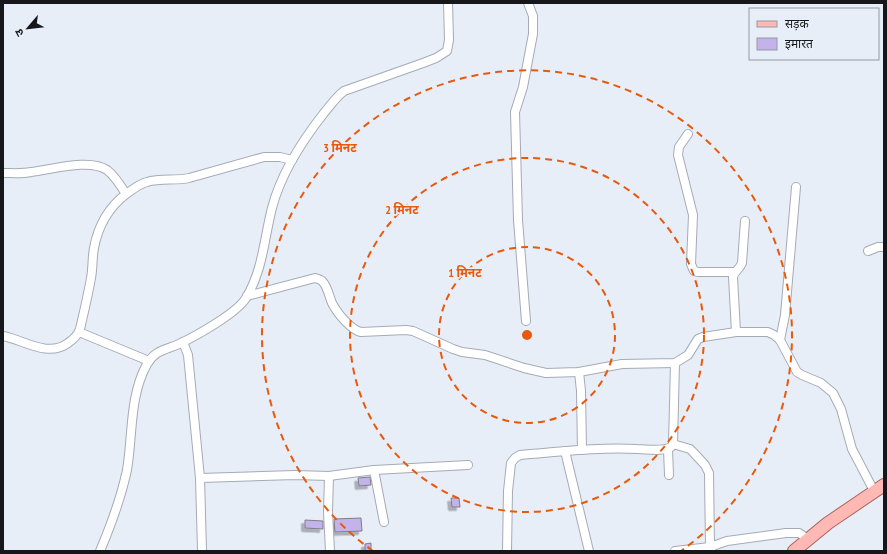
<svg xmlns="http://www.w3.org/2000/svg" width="887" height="554" viewBox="0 0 887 554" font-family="'PT Sans Narrow','Noto Sans Devanagari',sans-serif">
<defs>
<filter id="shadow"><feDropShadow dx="-3.5" dy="3.5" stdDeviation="0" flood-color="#0004"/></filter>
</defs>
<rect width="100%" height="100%" fill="#e8eef8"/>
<g fill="#c4b3eb" stroke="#7f7c86" filter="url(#shadow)">
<polygon points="370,477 371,485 359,486 358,478"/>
<polygon points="451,498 459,498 460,507 452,507"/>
<polygon points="361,518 362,531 335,532 334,519"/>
<polygon points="305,520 323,521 323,529 305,528"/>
<polygon points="371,543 371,551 365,551 365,544"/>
</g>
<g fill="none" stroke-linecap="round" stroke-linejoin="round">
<g stroke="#a5abb5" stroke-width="10">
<g id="street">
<polyline points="688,134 679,147 678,155 693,215 691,264 694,271 698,272 735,272"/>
<path d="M3,173C12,173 22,174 31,172C51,170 89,158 107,170C115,176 121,186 126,194"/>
<polyline points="868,251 878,247 884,247"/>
<path d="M247,296L315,278C318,279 321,279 323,282C328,288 329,296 332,303C337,313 351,330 361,332L406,330L413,331L453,349L462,352L485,355L524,368L546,373L579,372L622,364L675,363L688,355L698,339L703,337L736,332H768L774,335L780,340L797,372L802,375L821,383L833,393L841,409L852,449L874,491"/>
<polyline points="526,321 518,220 515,112 523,87 533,34 533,16 528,3"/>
<polyline points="79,332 149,361"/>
<path d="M736,332L733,277C734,271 740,269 742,263L745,221"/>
<path d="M3,336C24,340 48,358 68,343C74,339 78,335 80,329C84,312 88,295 91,278C93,268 92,258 94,248C98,226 108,208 126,194C132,190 139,184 147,182C161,178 176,181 189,178L264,157H280L292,160"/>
<polyline points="780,340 785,315 796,187"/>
<polyline points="183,342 188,355 200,478 202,550"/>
<polyline points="579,372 581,391 582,450"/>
<polyline points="673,444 690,449 693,452 705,465 709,473 710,547 727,541 786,533 799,533 808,539"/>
<polyline points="668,449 669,475"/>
<polyline points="565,451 589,551"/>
<polyline points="374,470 384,522"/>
<polyline points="329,476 328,512 330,551"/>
<polyline points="200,478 295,475 329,476 374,470 468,465"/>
<path d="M100,551C111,525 121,498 127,470C133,435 129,397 147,364C155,350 166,350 179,344C196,336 237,313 246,298C263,270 264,239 272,208C281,173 302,141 324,113C330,106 336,97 344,91L423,63L436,58L447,51L449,40L448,3"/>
<path d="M507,551L508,491L511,463L515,458L520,455C559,452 598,447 637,449C647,449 662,452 671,447L673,444L675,363"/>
<polyline points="675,551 710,547 711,550"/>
</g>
</g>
<g stroke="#ac625e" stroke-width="14">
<polyline id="primary" points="794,551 828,523 884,485"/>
</g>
<use href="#street" stroke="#fff" stroke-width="8"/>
<use href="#primary" stroke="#feb9b4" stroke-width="12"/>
</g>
<g fill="none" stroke="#e8590c" stroke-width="2" stroke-dasharray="7 5">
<circle cx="527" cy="335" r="88"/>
<circle cx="527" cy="335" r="177"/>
<path d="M373 551A265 265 0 1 1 681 551"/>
</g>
<circle cx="527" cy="335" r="6" fill="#e8590c" stroke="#e8eef8" stroke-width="2"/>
<g font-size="12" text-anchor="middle" font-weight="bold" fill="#e8590c" stroke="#e8eef8" stroke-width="3.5" stroke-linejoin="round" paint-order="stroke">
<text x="340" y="152">3 मिनट</text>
<text x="402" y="214">2 मिनट</text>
<text x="465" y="277">1 मिनट</text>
</g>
<rect width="887" height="554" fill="none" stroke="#15171b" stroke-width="8"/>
<rect x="749" y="8" width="130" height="52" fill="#e8eef8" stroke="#9498a0"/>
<rect x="757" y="21" width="20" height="6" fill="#feb9b4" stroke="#9498a0"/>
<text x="785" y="28" font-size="12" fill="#15171b">सड़क</text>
<rect x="757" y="38" width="20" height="12" fill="#c4b3eb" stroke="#9498a0"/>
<text x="785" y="48" font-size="12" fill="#15171b">इमारत</text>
<g transform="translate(28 28) rotate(242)" stroke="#e8eef8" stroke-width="3" paint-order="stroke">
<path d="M0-3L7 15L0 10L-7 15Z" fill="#15171b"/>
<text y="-6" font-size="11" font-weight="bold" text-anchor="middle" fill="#15171b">उ</text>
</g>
</svg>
